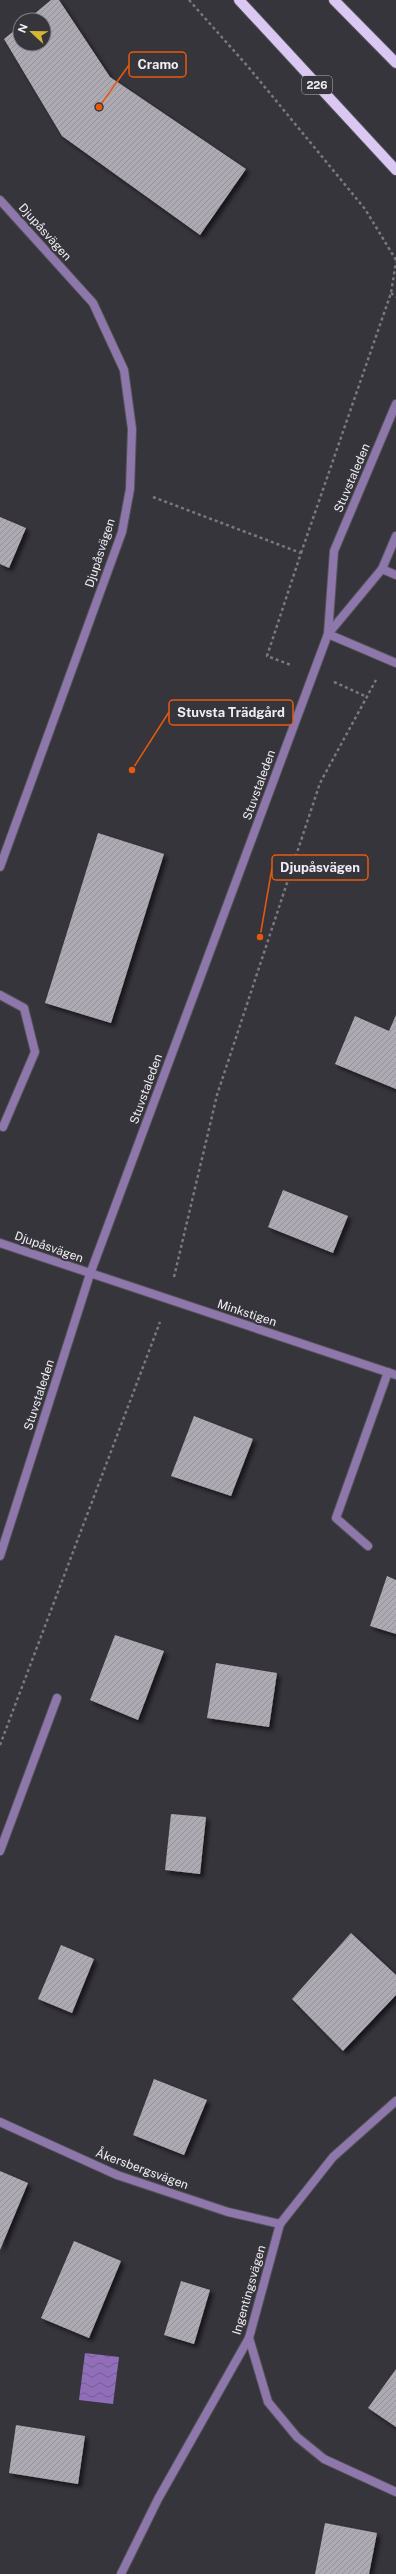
<svg xmlns="http://www.w3.org/2000/svg" width="396" height="2574" viewBox="0 0 396 2574" font-family="'Public Sans',sans-serif">
<defs>
<pattern id="water-waves" width="16" height="10" patternUnits="userSpaceOnUse"><rect width="16" height="10" fill="#916eb9"/><path d="M0 5q4-4 8 0t8 0" fill="none" stroke="#745e8c"/></pattern>
<pattern id="building-hatch" width="6" height="6" patternUnits="userSpaceOnUse"><rect width="6" height="6" fill="#aeaab3"/><path d="M-1 1l2-2M0 6l6-6M5 7l2-2" fill="none" stroke="#949198"/></pattern>
<filter id="shadow"><feDropShadow dx="3.5" dy="3.5" stdDeviation="2" flood-color="#0009"/></filter>
</defs>
<rect width="100%" height="100%" fill="#37353c"/>
<polygon fill="url(#water-waves)" points="85,2353 119,2357 113,2404 79,2400"/>
<g fill="url(#building-hatch)" filter="url(#shadow)">
<polygon points="51,0 59,0 110,77 246,169 200,235 62,136 4,39 20,26 20,44 44,44 44,20 27,20"/>
<polygon points="0,517 26,528 9,568 0,564"/>
<polygon points="98,833 164,854 111,1023 45,1003"/>
<polygon points="396,1015 396,1089 335,1064 355,1016 389,1031"/>
<polygon points="283,1190 348,1216 333,1253 268,1227"/>
<polygon points="194,1416 253,1439 231,1496 171,1476"/>
<polygon points="387,1576 396,1580 396,1634 370,1626"/>
<polygon points="115,1635 164,1651 138,1720 90,1700"/>
<polygon points="216,1663 277,1673 269,1727 207,1718"/>
<polygon points="171,1814 206,1817 200,1874 165,1870"/>
<polygon points="351,1933 396,1975 396,1995 343,2051 292,1999"/>
<polygon points="61,1945 94,1959 72,2013 38,1999"/>
<polygon points="154,2079 207,2100 184,2155 133,2135"/>
<polygon points="0,2171 28,2183 0,2250"/>
<polygon points="74,2241 121,2261 89,2338 41,2318"/>
<polygon points="181,2281 210,2290 194,2344 164,2335"/>
<polygon points="396,2369 396,2427 368,2408"/>
<polygon points="16,2425 85,2436 78,2484 9,2473"/>
<polygon points="325,2523 377,2533 369,2574 315,2574"/>
</g>
<g fill="none" stroke-linecap="round" stroke-linejoin="round">
<g stroke="#555359" stroke-width="10">
<g id="service">
<polyline points="382,569 396,575"/>
<polyline points="0,995 24,1008 35,1052 3,1127"/>
<polyline points="368,1546 336,1518 388,1372"/>
</g>
</g>
<g stroke="#555359" stroke-width="10">
<g id="minor">
<polyline points="0,200 93,303 124,370 132,429 130,489 122,532 0,867"/>
<polyline points="328,634 396,663"/>
<polyline points="0,1243 396,1375"/>
<polyline points="0,1851 57,1698"/>
<polyline points="0,2122 117,2175 228,2212 280,2224"/>
<polyline points="249,2338 268,2402 297,2437 324,2459 396,2492"/>
<polyline points="121,2574 158,2499 249,2338 280,2224 333,2157 396,2101"/>
</g>
</g>
<g stroke="#555359" stroke-width="10">
<g id="tertiary">
<polyline points="328,634 382,569 396,536"/>
<polyline points="0,1556 90,1274 328,634 334,551 396,404"/>
</g>
</g>
<g stroke="#555359" stroke-width="12">
<g id="primary">
<polyline points="239,0 396,170"/>
<polyline points="334,0 396,63"/>
</g>
</g>
<g stroke="#7b797f" stroke-width="2.5" stroke-dasharray="3 3" stroke-linecap="butt">
<polyline points="189,0 250,69 365,209 396,260"/>
<polyline points="391,293 396,297"/>
<polyline points="153,497 301,553 267,656 291,665"/>
<polyline points="301,553 391,293 396,262"/>
<polyline points="334,682 367,697"/>
<polyline points="174,1277 217,1095 320,783 376,680"/>
<polyline points="0,1745 160,1322"/>
</g>
<use href="#service" stroke="#8e78ab" stroke-width="8"/>
<use href="#minor" stroke="#8e78ab" stroke-width="8"/>
<use href="#tertiary" stroke="#8e78ab" stroke-width="8"/>
<use href="#primary" stroke="#dac8f2" stroke-width="10"/>
</g>
<g text-anchor="middle" dominant-baseline="central" stroke-width="4" stroke-linejoin="round" paint-order="stroke">
<rect fill="#37353c" stroke="#b8b6bc" stroke-width="1" x="302" y="76" width="30" height="18" rx="3"/>
<g font-size="11" font-weight="bold" fill="#f0eef3">
<text x="317" y="85">226</text>
</g>
<g font-size="12" fill="#f0eef3" stroke="#37353c">
<text transform="translate(45 232) rotate(48)">Djupåsvägen</text>
<text transform="translate(352 478) rotate(-67)">Stuvstaleden</text>
<text transform="translate(100 553) rotate(-72)">Djupåsvägen</text>
<text transform="translate(259 785) rotate(-70)">Stuvstaleden</text>
<text transform="translate(146 1089) rotate(-70)">Stuvstaleden</text>
<text transform="translate(49 1247) rotate(19)">Djupåsvägen</text>
<text transform="translate(247 1313) rotate(18)">Minkstigen</text>
<text transform="translate(39 1395) rotate(-72)">Stuvstaleden</text>
<text transform="translate(142 2169) rotate(20)">Åkersbergsvägen</text>
<text transform="translate(249 2290) rotate(-74)">Ingentingsvägen</text>
</g>
</g>
<path fill="none" stroke="#e8590c" stroke-width="1.5" d="M99 107L129 65M132 770L169 712M260 937L272 868"/>
<g fill="#e8590c" stroke="#37353c" stroke-width="1.5">
<circle cx="99" cy="107" r="4"/>
<circle cx="132" cy="770" r="4"/>
<circle cx="260" cy="937" r="4"/>
</g>
<g fill="#37353c" stroke="#e8590c" stroke-width="1.5">
<rect x="129" y="52" width="57" height="25" rx="4"/>
<rect x="169" y="700" width="124" height="25" rx="4"/>
<rect x="272" y="855" width="96" height="25" rx="4"/>
</g>
<g font-size="13" text-anchor="middle" font-weight="bold" fill="#f0eef3">
<text x="158" y="69">Cramo</text>
<text x="231" y="717">Stuvsta Trädgård</text>
<text x="320" y="872">Djupåsvägen</text>
</g>
<g transform="translate(32 32) rotate(292)"><circle r="19" fill="#37353c" stroke="#817f85"/>
<path d="M0-3L7 15L0 10L-7 15Z" fill="#d5b534"/>
<text y="-6" font-size="11" font-weight="bold" text-anchor="middle" fill="#f0eef3">N</text>
</g>
</svg>
